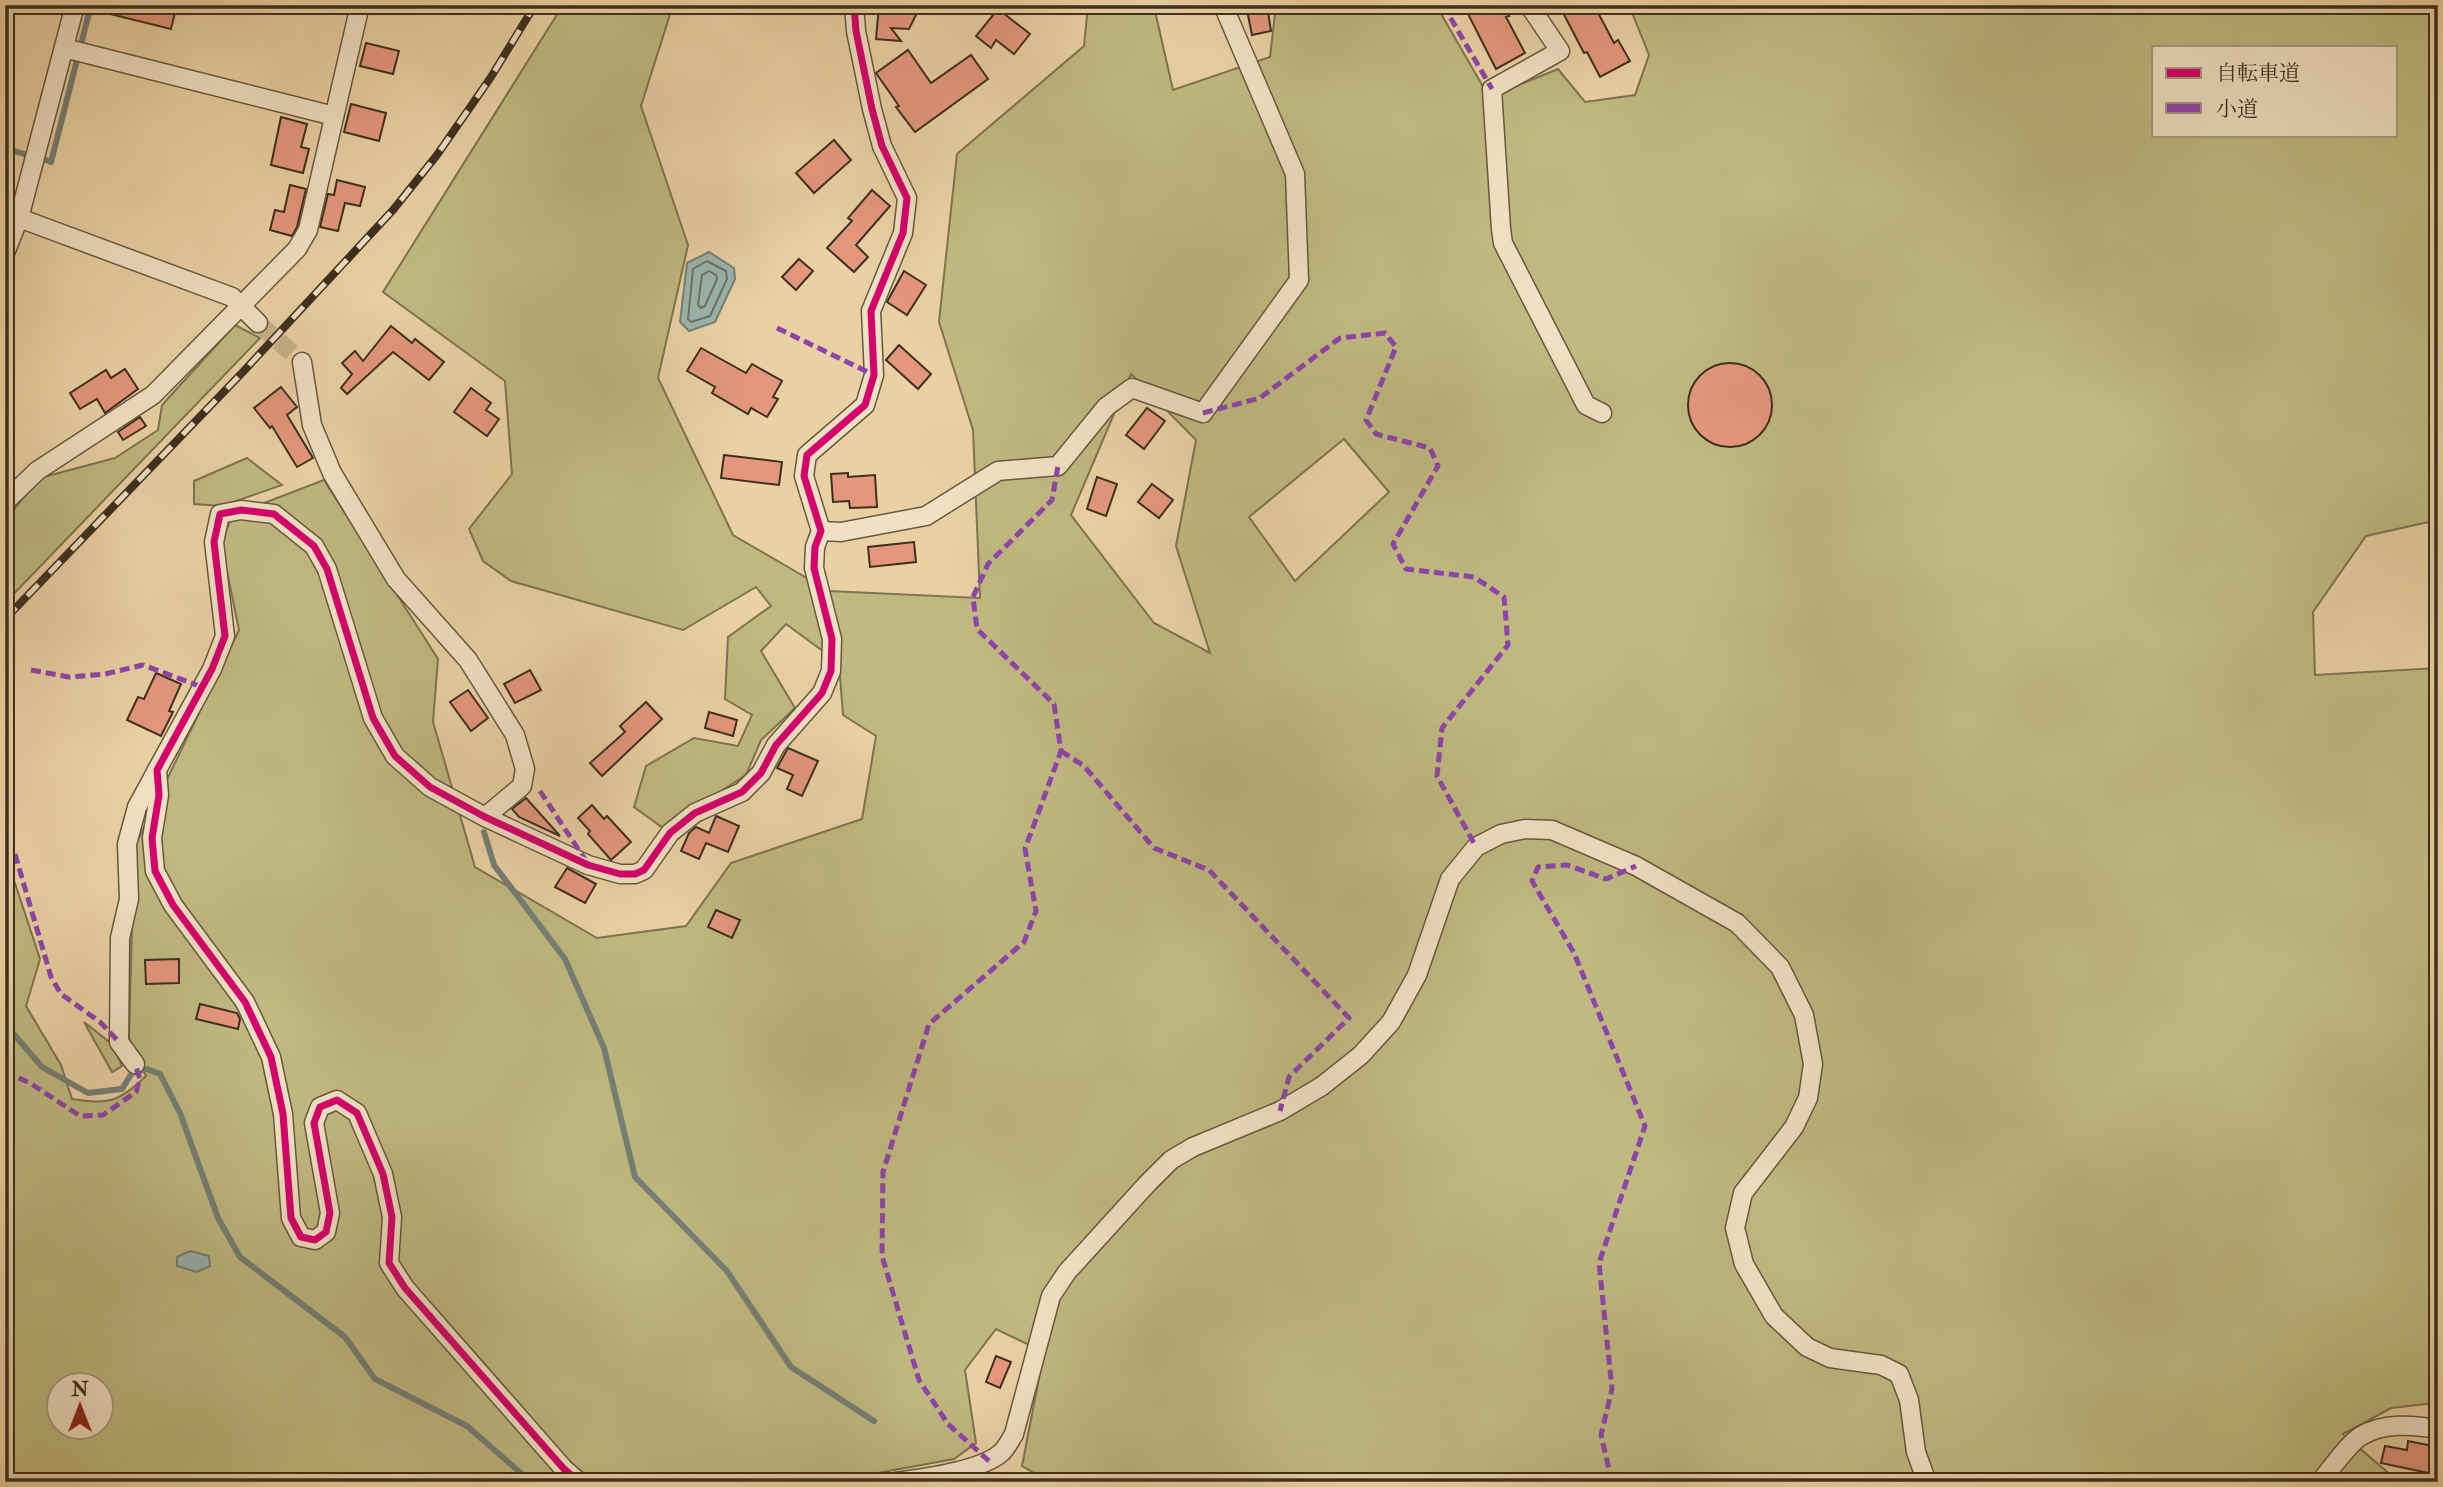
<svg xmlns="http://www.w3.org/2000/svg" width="2443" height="1487" viewBox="0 0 2443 1487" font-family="'IM FELL Double Pica','Noto Serif JP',serif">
<rect width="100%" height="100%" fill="#ead1a4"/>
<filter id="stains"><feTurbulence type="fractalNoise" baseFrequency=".00286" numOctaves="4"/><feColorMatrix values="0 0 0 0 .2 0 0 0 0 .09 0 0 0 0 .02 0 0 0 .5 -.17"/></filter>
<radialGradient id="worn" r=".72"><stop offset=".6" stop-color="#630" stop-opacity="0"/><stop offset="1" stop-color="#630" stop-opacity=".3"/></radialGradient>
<g fill="#bfb980" stroke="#7e7450" stroke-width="2" fill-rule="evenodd">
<path d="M563,5H673L641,106L688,245L658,378L733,535L829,591L980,598L973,430L939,322L957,154L1084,46L1088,5H1161L1155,11L1173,90L1270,57L1276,5H1436L1489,97L1558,69L1585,102L1635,95L1649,55L1629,5H2438V520L2366,536L2313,612L2315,675L2438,668V1400L2435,1403L2391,1408L2343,1434L2399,1482H1050L1022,1466L1044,1352L996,1329L965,1370L976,1443L954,1459L872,1474L873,1482H5V853L40,959L26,1006L61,1065L72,1099C110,1105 118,1102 146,1076L129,1038L134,848L239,630L221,542L233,515L324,480L438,659L433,722L475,867L597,938L686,926L731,863L862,819L876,736L843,715L839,663L786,624L761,651L795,708L761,740L746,775L663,828L634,807L646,766L694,738L738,746L752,715L725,699L728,637L771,606L756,587L683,630L511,581L483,561L469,529L512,474L505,381L383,292ZM2154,47H2396V135H2154ZM1131,374L1196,440L1176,546L1210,653L1154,623L1071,515ZM1344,439L1389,492L1295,581L1249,517ZM60,1386H102V1428H60Z"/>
<polygon points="235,325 260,338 5,603 5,520 40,478 115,458 158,430 162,405"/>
<polygon points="247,458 282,485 222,506 194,504 194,481"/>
<polygon points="84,1022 113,1045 122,1066 112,1072"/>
</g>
<g fill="#9bb5b0" stroke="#758076" stroke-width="2">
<polygon points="709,252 734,268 735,279 715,322 689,331 680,322 687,263"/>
<polygon points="190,1251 209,1256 210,1266 197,1272 177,1266 177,1257"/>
</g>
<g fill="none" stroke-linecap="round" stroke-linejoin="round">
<g stroke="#6c7268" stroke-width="2">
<polygon points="707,261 726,271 727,279 710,316 691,322 688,319 693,269"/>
<polygon points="709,271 716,275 717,279 705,306 701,308 698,305 702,275"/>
</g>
<g stroke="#758076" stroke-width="6">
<polyline points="5,148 24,154"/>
<polyline points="43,159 51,162 91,5"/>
<polyline points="484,832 494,865 565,959 604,1048 635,1177 727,1271 791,1367 874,1421"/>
<polyline points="5,1024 42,1067 88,1093 122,1089 132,1073 147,1069 160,1074 180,1113 218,1218 240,1257 345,1337 375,1379 467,1426 531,1482"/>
</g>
</g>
<g fill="#e5977d" stroke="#3d301f" stroke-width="2">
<polygon points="99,5 177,5 171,29 98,11"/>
<polygon points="879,5 921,5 909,29 891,28 901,41 876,39"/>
<polygon points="1246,5 1267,5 1271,31 1252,35"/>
<polygon points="1480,5 1503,5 1509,16 1506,17 1525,53 1496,69 1467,12"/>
<polygon points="1559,5 1594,5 1614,43 1618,40 1630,61 1600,77 1587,52 1584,53"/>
<polygon points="998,9 1030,34 1014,54 996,40 991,48 976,36"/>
<polygon points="366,43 399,51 393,74 360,66"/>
<polygon points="908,50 931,83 971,55 988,79 915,132 896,107 899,106 876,73"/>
<polygon points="351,104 386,113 379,141 344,132"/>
<polygon points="281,117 307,124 301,147 309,149 303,173 271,165"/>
<polygon points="834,140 851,160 814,193 796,173"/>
<polygon points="337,180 365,187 360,206 345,203 338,231 320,227 328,194 334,195"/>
<polygon points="290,185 306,189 297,227 292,236 270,230 275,210 284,212"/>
<polygon points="872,190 890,206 856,245 868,257 854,272 827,248 852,221 848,218"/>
<polygon points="799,259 813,271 796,290 782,277"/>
<polygon points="904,271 926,285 907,315 887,302"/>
<polygon points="391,326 412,343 415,339 444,362 429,380 393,352 347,394 341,388 352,374 342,363 355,351 363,361"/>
<polygon points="899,345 931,374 918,389 886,360"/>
<polygon points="701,348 746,373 752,364 782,381 773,397 778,399 767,417 751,408 748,414 712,393 715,387 687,371"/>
<circle cx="1730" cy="405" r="42"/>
<polygon points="125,369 138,389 105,413 97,399 80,409 70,393 106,370 111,378"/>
<polygon points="281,387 297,407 287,415 313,458 297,467 272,426 270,428 254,408"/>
<polygon points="471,388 491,403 486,410 499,419 487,436 454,412"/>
<polygon points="1147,408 1165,421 1144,449 1126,435"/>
<polygon points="140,417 146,426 123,440 118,432"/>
<polygon points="724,455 782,462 779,485 721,478"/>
<polygon points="848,473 848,477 875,475 877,507 850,508 849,501 833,502 831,474"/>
<polygon points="1097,477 1117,484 1106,516 1087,509"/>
<polygon points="1152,484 1173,500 1159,518 1138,502"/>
<polygon points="914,542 916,562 870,567 868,547"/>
<polygon points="530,670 541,690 515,703 504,684"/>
<polygon points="156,673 181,684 169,711 173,712 161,736 127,720 138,697 144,699"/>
<polygon points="468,690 488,718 471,731 450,702"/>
<polygon points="646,702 662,719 602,776 590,763 625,732 620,726"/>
<polygon points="709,712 737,720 733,736 705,728"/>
<polygon points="788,748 818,761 802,796 787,789 793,775 777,768"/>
<polygon points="526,798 560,836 519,817 512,809"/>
<polygon points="592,805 604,819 607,816 631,842 611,860 588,834 590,831 578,818"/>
<polygon points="716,816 739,826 728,852 706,843 699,859 681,851 689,833 696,827 709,833"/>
<polygon points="567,868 596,884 585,903 555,887"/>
<polygon points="716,910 740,920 732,938 708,927"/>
<polygon points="179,959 179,983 146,984 145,960"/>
<polygon points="200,1004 237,1013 240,1019 238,1029 196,1019"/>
<polygon points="996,1356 1011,1362 1000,1388 986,1382"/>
<polygon points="2408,1441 2438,1447 2438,1475 2381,1463 2385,1446 2407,1450"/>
</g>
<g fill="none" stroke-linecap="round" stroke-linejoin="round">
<polyline stroke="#c7b189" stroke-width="18" stroke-dasharray="18 9" stroke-linecap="butt" points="258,323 302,362"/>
<g stroke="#685840" stroke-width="21">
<g id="minor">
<polyline points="1529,5 1560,51 1492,89 1501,229 1503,243 1586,405 1602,413"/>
<polyline points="64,48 334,116"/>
<polyline points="19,218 232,297 258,323"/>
<polyline points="5,253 19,218 75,5"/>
<polyline points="302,362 312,425 332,473 396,579 468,660 515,735 525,769 522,786 485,817"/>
<polyline points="5,502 37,471 153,395 297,249 308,230 360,5"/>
<polyline points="821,531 841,532 926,516 998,471 1058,466 1106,407 1132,388 1203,413 1299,280 1295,174 1223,5"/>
<polyline points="135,1064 119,1042 120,938 129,899 127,844 137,807 157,770"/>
<polyline points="579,1482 564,1469 405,1288 389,1263 392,1217 383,1174 357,1113 337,1100 320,1107 314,1123 330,1213 326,1232 315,1240 301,1237 291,1218 283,1114 271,1057 245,1002 173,905 155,871 152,838 159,795 157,770 212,669 225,636 214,542 220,514 241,510 274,514 314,546 327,569 373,718 395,756 430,787 485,817 588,865 620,874 635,874 644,870 670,833 695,813 742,792 761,773 776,745 822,693 831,671 832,639 814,568 815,547 821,531 804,476 807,455 865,405 874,375 871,311 903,233 907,198 882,146 872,109 856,31 854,5"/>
<path d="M896,1482C923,1478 982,1471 1002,1452C1007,1447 1011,1439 1014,1434L1051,1296L1067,1272L1147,1184L1171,1160L1193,1147L1280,1111L1322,1086L1361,1055L1391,1022L1417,975L1450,879L1476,847L1501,834L1525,829L1552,830L1636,866L1737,923L1780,967L1804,1015L1813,1064L1808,1098L1794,1127L1743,1193L1735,1228L1744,1264L1774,1316L1807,1347L1830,1358L1881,1365L1899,1374L1909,1400L1916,1452L1927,1482"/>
<path d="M2320,1482C2331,1469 2348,1444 2361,1436C2384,1422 2413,1425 2438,1429"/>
</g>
</g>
<use href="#minor" stroke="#f1e1c4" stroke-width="18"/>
<g stroke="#3d301f" stroke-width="8">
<polyline id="rail" points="5,619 241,374 393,210 437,155 491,77 535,5"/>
</g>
<use href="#rail" stroke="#f1e1c4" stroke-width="5" stroke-dasharray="16" stroke-linecap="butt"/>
<g stroke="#8e44ad" stroke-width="5" stroke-dasharray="10 5" stroke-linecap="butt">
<polyline points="1443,5 1492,89"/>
<polyline points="777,328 874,375"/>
<polyline points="1203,413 1260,398 1340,338 1385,333 1396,347 1366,420 1376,434 1430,448 1438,466 1393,544 1406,569 1474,577 1504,597 1508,645 1442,728 1437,776 1476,847"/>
<polyline points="31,670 69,677 105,674 143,665 202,687"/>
<polyline points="1061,751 1084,766 1154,848 1209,870 1349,1018 1289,1077 1280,1111"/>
<polyline points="540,791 586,861"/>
<polyline points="15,854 51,977 61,994 100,1022 119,1042"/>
<polyline points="5,1072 30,1083 80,1116 103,1115 136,1092 140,1079 135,1064"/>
<polyline points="989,1461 948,1424 919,1380 882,1256 883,1172 929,1024 1024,942 1036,911 1025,849 1061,751 1054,704 977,629 973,597 988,564 1052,500 1058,466"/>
<polyline points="1612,1482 1601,1435 1612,1389 1599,1263 1645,1126 1574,953 1532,881 1538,867 1567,865 1606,879 1636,866"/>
</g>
<g stroke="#f1e1c4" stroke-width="11">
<polyline id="cycleway" points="579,1482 564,1469 405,1288 389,1263 392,1217 383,1174 357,1113 337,1100 320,1107 314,1123 330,1213 326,1232 315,1240 301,1237 291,1218 283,1114 271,1057 245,1002 173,905 155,871 152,838 159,795 157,770 212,669 225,636 214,542 220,514 241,510 274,514 314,546 327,569 373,718 395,756 430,787 485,817 588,865 620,874 635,874 644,870 670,833 695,813 742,792 761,773 776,745 822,693 831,671 832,639 814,568 815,547 821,531 804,476 807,455 865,405 874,375 871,311 903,233 907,198 882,146 872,109 856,31 854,5"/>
</g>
<use href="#cycleway" stroke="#d6006c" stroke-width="7"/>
</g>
<rect width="2443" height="1487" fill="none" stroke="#ead1a4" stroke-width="28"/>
<rect x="7" y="7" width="2429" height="1473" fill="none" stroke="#3d301f" stroke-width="3.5"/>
<rect x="14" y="14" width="2415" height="1459" fill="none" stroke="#3d301f" stroke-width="2"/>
<rect x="2152" y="46" width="245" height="91" fill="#f1e1c4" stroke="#a99a82" stroke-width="2"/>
<rect x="2166" y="68" width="35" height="10" fill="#d6006c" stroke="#a99a82" stroke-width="2"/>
<text x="2216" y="80" font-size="21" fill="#3d301f">自転車道</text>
<rect x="2166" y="103" width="35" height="10" fill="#8e44ad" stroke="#a99a82" stroke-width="2"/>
<text x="2216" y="116" font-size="21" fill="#3d301f">小道</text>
<g transform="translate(80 1406)"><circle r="33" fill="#f1e1c4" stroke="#a99a82" stroke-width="2"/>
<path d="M0-5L12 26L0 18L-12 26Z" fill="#8f2418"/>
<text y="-10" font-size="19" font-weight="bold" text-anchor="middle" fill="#3d301f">N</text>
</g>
<rect width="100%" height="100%" filter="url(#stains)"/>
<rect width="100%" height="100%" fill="url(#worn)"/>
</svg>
